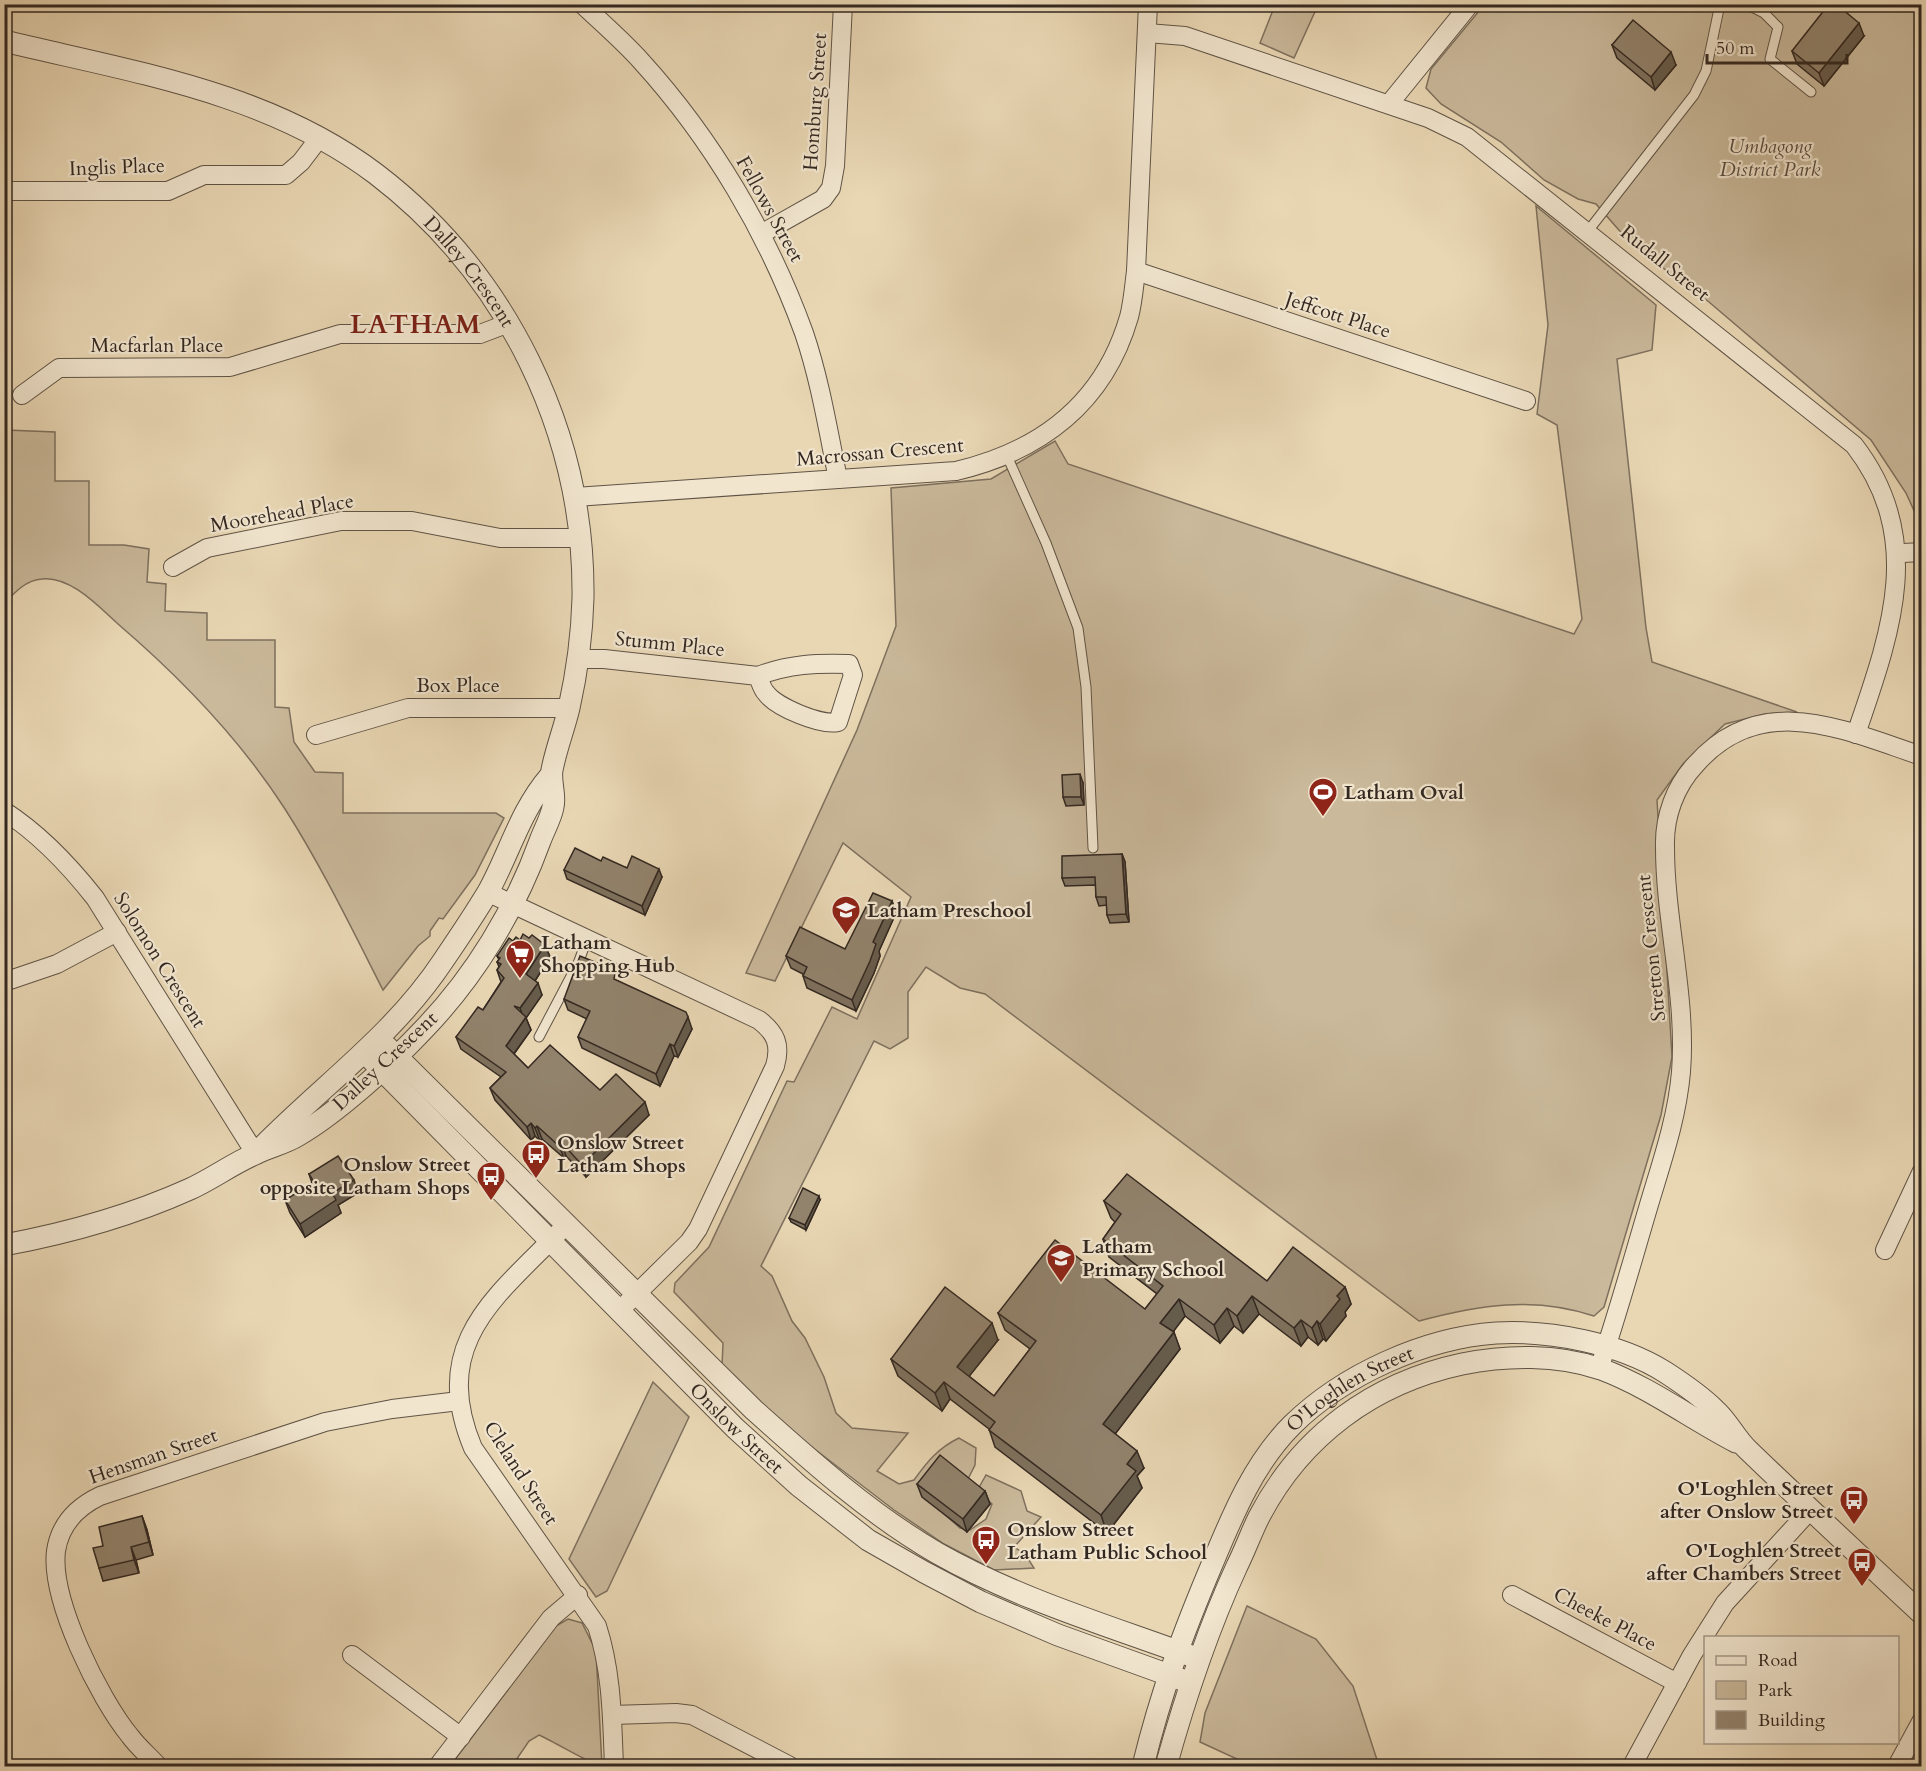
<svg xmlns="http://www.w3.org/2000/svg" width="1926" height="1771" viewBox="0 0 1926 1771" font-family="Cardo,serif">
<rect width="100%" height="100%" fill="#e9d7b4"/>
<filter id="stains"><feTurbulence type="fractalNoise" baseFrequency=".00333" numOctaves="4"/><feColorMatrix values="0 0 0 0 .2 0 0 0 0 .09 0 0 0 0 .02 0 0 0 .5 -.17"/></filter>
<radialGradient id="worn" r=".72"><stop offset=".6" stop-color="#630" stop-opacity="0"/><stop offset="1" stop-color="#630" stop-opacity=".3"/></radialGradient>
<g fill="#cab99b" stroke="#7e705e" stroke-width="1.5">
<polygon points="1275,5 1318,5 1294,58 1260,43"/>
<polygon points="1484,5 1921,5 1921,526 1906,493 1871,440 1709,302 1632,245 1596,204 1578,199 1544,180 1501,142 1441,104 1426,88 1431,69"/>
<path d="M1536,206L1656,305L1652,350L1617,359L1646,628L1652,662L1797,712L1765,714L1725,724L1683,764L1657,800L1672,1057L1661,1115L1604,1307L1594,1316C1533,1296 1479,1305 1419,1321L985,994L960,988L926,967L908,992V1038L890,1049L874,1041L761,1266L772,1276L792,1321L805,1338L824,1377L836,1413L852,1428L908,1433L877,1471L899,1484L914,1480C927,1462 938,1448 959,1438L976,1448L975,1465L967,1481L923,1495L960,1528L970,1530L986,1519L992,1504L977,1491L986,1475L1021,1491L1027,1511L1041,1517L1014,1547L1025,1554L1034,1568L994,1570L944,1544L894,1510L791,1431L722,1366L723,1343L674,1292L675,1283L709,1247L787,1081L794,1082L832,1007L857,1019L911,897L843,843L775,981L746,973L857,730L896,626L891,488L991,479L1055,441L1068,464L1574,634L1582,619L1557,425L1537,414L1548,325Z"/>
<path d="M4,410L6,430L55,432V481H89V545H124L149,549L147,582L166,584L165,611L207,613V640H275V707L289,708L294,742L315,772L343,773V813H496L504,818L475,875L443,919L439,918L430,931V936L418,946L383,990C352,929 322,867 285,809C240,739 181,678 118,624C99,607 71,576 42,579C26,580 15,592 5,603Z"/>
<polygon points="653,1382 689,1417 607,1591 596,1597 569,1559"/>
<polygon points="1247,1606 1316,1639 1353,1686 1379,1766 1252,1766 1200,1742 1205,1713"/>
<path d="M568,1619L582,1623L596,1651L602,1766C594,1766 551,1740 539,1735L529,1741L512,1766H450L556,1626Z"/>
</g>
<g fill="none" stroke-linecap="round" stroke-linejoin="round">
<g stroke="#605446" stroke-width="11">
<g id="service">
<polyline points="1746,4 1764,13 1778,27 1770,59 1811,92"/>
<polyline points="1919,4 1922,7"/>
<polyline points="1588,231 1694,95 1706,71 1720,4"/>
<polyline points="1007,456 1046,543 1078,628 1086,687 1093,848"/>
<polyline points="539,1037 579,961 587,939"/>
</g>
</g>
<g stroke="#605446" stroke-width="20">
<g id="minor">
<path d="M582,4C602,23 623,41 641,61C712,139 768,234 804,333C820,380 828,430 838,479"/>
<path d="M1147,33L1185,36L1428,118L1467,137L1854,445C1926,538 1891,632 1856,734"/>
<polyline points="1389,104 1470,4"/>
<polyline points="4,191 168,191 204,175 286,175 301,162 320,137"/>
<polyline points="761,234 823,199 831,188 835,166 843,4"/>
<polyline points="1136,271 1526,401"/>
<polyline points="22,395 59,368 230,367 340,334 480,334 509,323"/>
<path d="M575,497L956,471C1041,451 1104,403 1129,317C1133,302 1134,286 1136,271L1148,4"/>
<polyline points="1903,553 1922,552"/>
<polyline points="173,567 207,548 341,521 412,521 500,538 581,538"/>
<path d="M578,659H604L758,676C789,664 816,663 849,664L853,675L838,722C821,726 776,707 766,693C762,689 760,681 758,676"/>
<polyline points="316,735 408,708 569,708"/>
<path d="M4,811C40,834 69,865 95,898L255,1153"/>
<path d="M487,892L759,1020C776,1033 781,1045 775,1066L698,1229L689,1242L619,1311"/>
<polyline points="4,982 57,964 117,932"/>
<path d="M567,1224C499,1295 428,1340 473,1448L597,1626C612,1672 612,1718 614,1766"/>
<polyline points="1885,1250 1922,1171"/>
<path d="M1599,1369C1617,1316 1632,1262 1648,1208C1661,1164 1677,1119 1681,1072C1687,997 1665,922 1665,847C1664,817 1675,786 1696,764C1762,690 1843,730 1922,756"/>
<polyline points="1512,1595 1677,1683"/>
<polyline points="352,1655 461,1737"/>
<polyline points="612,1715 676,1713 692,1715 790,1766"/>
<path d="M158,1766C149,1756 138,1747 130,1736C99,1698 50,1600 56,1551C60,1524 77,1507 100,1496L325,1422L392,1409L459,1401"/>
<polyline points="438,1766 551,1618 578,1595"/>
<polyline points="1632,1766 1692,1655 1725,1603 1811,1509"/>
<polyline points="1897,1766 1922,1720"/>
</g>
</g>
<g stroke="#605446" stroke-width="23">
<g id="tertiary">
<path id="s1" d="M4,41C132,72 268,92 376,174C507,274 585,433 583,598C582,635 577,672 569,708C564,729 556,749 552,770C550,783 556,795 553,807C551,818 544,830 540,841C515,910 475,976 424,1029C393,1062 336,1114 297,1136C284,1144 268,1147 255,1154C232,1164 212,1179 190,1189C130,1216 69,1233 4,1245"/>
<path d="M379,1039L754,1410C812,1462 870,1514 937,1553C1020,1600 1110,1626 1199,1659"/>
<path id="s2" d="M365,1053L735,1428L799,1486L868,1540L924,1572L981,1602L1058,1635L1191,1683"/>
<path d="M262,1147C323,1085 394,1035 443,961C458,939 474,915 488,892C510,852 520,811 550,776"/>
<path id="s3" d="M1143,1766C1161,1692 1183,1633 1213,1562C1233,1514 1254,1463 1292,1425C1343,1375 1424,1338 1496,1333C1549,1330 1619,1343 1665,1372C1682,1383 1701,1396 1715,1410C1728,1421 1735,1438 1748,1450C1805,1505 1863,1559 1922,1614"/>
<path d="M1166,1766C1185,1698 1207,1631 1237,1566C1245,1550 1251,1533 1259,1517C1301,1436 1373,1383 1462,1364C1506,1355 1557,1354 1601,1369C1649,1387 1690,1418 1736,1442"/>
</g>
</g>
<use href="#service" stroke="#f1e5ce" stroke-width="9"/>
<use href="#minor" stroke="#f1e5ce" stroke-width="18"/>
<use href="#tertiary" stroke="#f1e5ce" stroke-width="21"/>
</g>
<g fill="#7e715e" stroke="#332821" stroke-width="1.5">
<polygon points="1864,36 1824,86 1797,64 1792,51"/>
<polygon points="1612,45 1676,65 1655,90 1617,58"/>
<polygon points="1083,783 1084,805 1066,806 1063,797"/>
<polygon points="1122,854 1125,862 1129,922 1110,923 1107,915 1107,905 1099,906 1096,897 1096,885 1065,886 1062,878"/>
<polygon points="601,861 662,877 645,915 567,879 564,870"/>
<polygon points="892,901 896,913 879,951 880,956 874,973 856,1011 807,988 803,976 803,974 791,968 786,956 845,949"/>
<polygon points="529,938 545,945 550,957 535,981 542,995 526,1018 531,1030 514,1054 528,1068 600,1090 649,1115 586,1177 566,1156 564,1158 542,1139 540,1141 535,1136 531,1140 495,1100 490,1088 501,1077 461,1049 456,1037 483,1010 501,982 497,970 499,967 497,962 499,960 497,956 513,941"/>
<polygon points="618,981 692,1029 678,1057 674,1056 660,1086 582,1048 578,1037 587,1019 568,1010 564,999"/>
<polygon points="309,1174 358,1193 338,1205 341,1213 305,1237 290,1213 285,1200 312,1183"/>
<polygon points="820,1200 806,1230 791,1222 789,1218"/>
<polygon points="1104,1201 1267,1281 1345,1287 1351,1304 1345,1312 1346,1316 1326,1341 1323,1339 1318,1345 1308,1337 1301,1346 1259,1314 1243,1333 1234,1326 1220,1343 1185,1316 1173,1331 1180,1349 1115,1434 1144,1468 1137,1476 1142,1488 1107,1533 995,1447 989,1429 950,1399 942,1411 898,1376 891,1359 998,1340 969,1376 994,1396 1030,1349 1005,1330 998,1313 1145,1309 1157,1294 1109,1257 1103,1239 1115,1222 1111,1218"/>
<polygon points="917,1484 985,1491 990,1504 967,1532 922,1497"/>
<polygon points="142,1516 147,1530 153,1555 136,1560 139,1573 103,1581 99,1568 103,1546"/>
</g>
<g fill="#665c4c" stroke="#332821" stroke-width="1.5">
<polygon points="1859,23 1864,36 1824,86 1819,73"/>
<polygon points="1671,52 1676,65 1655,90 1651,77"/>
<polygon points="1080,774 1083,783 1084,805 1081,797"/>
<polygon points="1122,854 1125,862 1129,922 1126,914"/>
<polygon points="659,869 662,877 645,915 642,906"/>
<polygon points="892,901 896,913 879,951 880,956 874,973 856,1011 852,1000 873,942"/>
<polygon points="545,945 550,957 531,987 526,974"/>
<polygon points="538,983 542,995 526,1018 531,1030 510,1059 506,1046 524,1020 520,1008"/>
<polygon points="688,1017 692,1029 678,1057 674,1046"/>
<polygon points="670,1044 674,1056 660,1086 656,1074"/>
<polygon points="645,1102 649,1115 586,1177 582,1165"/>
<polygon points="531,1123 535,1136 531,1140 527,1127"/>
<polygon points="537,1126 542,1139 540,1141 535,1128"/>
<polygon points="562,1143 566,1156 564,1158 559,1146"/>
<polygon points="354,1180 358,1193 338,1205 341,1213 305,1237 300,1224 332,1193"/>
<polygon points="819,1196 820,1200 806,1230 805,1225"/>
<polygon points="1345,1287 1351,1304 1345,1312 1346,1316 1326,1341 1320,1324 1337,1296"/>
<polygon points="1252,1296 1259,1314 1243,1333 1237,1316"/>
<polygon points="1179,1299 1185,1316 1167,1340 1160,1323"/>
<polygon points="1227,1308 1234,1326 1220,1343 1214,1325"/>
<polygon points="1301,1320 1308,1337 1301,1346 1294,1328"/>
<polygon points="1317,1321 1323,1339 1318,1345 1312,1328"/>
<polygon points="992,1323 998,1340 963,1384 957,1367"/>
<polygon points="1174,1332 1180,1349 1109,1442 1103,1424"/>
<polygon points="944,1382 950,1399 942,1411 935,1393"/>
<polygon points="1137,1451 1144,1468 1137,1476 1142,1488 1107,1533 1101,1515 1127,1464"/>
<polygon points="985,1491 990,1504 967,1532 963,1519"/>
<polygon points="142,1516 147,1530 153,1555 149,1542"/>
<polygon points="131,1547 136,1560 139,1573 134,1560"/>
</g>
<g fill="#92836d" stroke="#332821" stroke-width="1.5">
<polygon points="1829,4 1836,4 1859,23 1819,73 1792,51"/>
<polygon points="1633,20 1671,52 1651,77 1612,45"/>
<polygon points="1080,774 1081,797 1063,797 1062,775"/>
<polygon points="575,848 601,861 603,857 627,868 632,856 659,869 642,906 564,870"/>
<polygon points="1122,854 1126,914 1107,915 1106,897 1096,897 1095,877 1062,878 1062,856"/>
<polygon points="873,893 892,901 873,942 876,944 870,961 852,1000 803,976 807,967 786,956 800,927 845,949"/>
<polygon points="523,934 529,938 532,935 545,945 526,974 538,983 520,1008 514,1006 526,1017 506,1046 528,1068 550,1045 600,1090 616,1074 645,1102 582,1165 562,1143 559,1146 537,1126 535,1128 531,1123 527,1127 490,1088 506,1072 456,1037 478,1007 483,1010 504,978 497,970 501,964 497,962 500,958 497,956 509,938 513,941 516,937 520,940"/>
<polygon points="580,956 607,967 615,973 614,979 686,1012 688,1017 674,1046 670,1044 656,1074 578,1037 590,1011 564,999"/>
<polygon points="338,1156 354,1180 332,1193 336,1200 300,1224 285,1200 314,1182 309,1174"/>
<polygon points="1127,1174 1267,1281 1293,1247 1345,1287 1337,1296 1340,1299 1320,1324 1317,1321 1312,1328 1301,1320 1294,1328 1252,1296 1237,1316 1227,1308 1214,1325 1179,1299 1160,1323 1174,1332 1103,1424 1137,1451 1127,1464 1136,1471 1101,1515 989,1430 995,1422 944,1382 935,1393 891,1359 945,1287 992,1323 957,1367 994,1396 1036,1341 998,1313 1055,1240 1145,1309 1163,1286 1103,1239 1121,1214 1104,1201"/>
<polygon points="803,1188 819,1196 805,1225 789,1218"/>
<polygon points="940,1455 985,1491 963,1519 917,1484"/>
<polygon points="142,1516 149,1542 131,1547 134,1560 99,1568 93,1548 103,1546 99,1527"/>
</g>
<defs>
<g id="stadium-pin" transform="scale(1.5)"><path d="M0 17L-7.5 6A9.5 9.5 0 1 1 7.5 6Z" fill="#8f2418" stroke="#f1e5ce"/><path d="M0-5a6.5 5 0 1 0 0 10a6.5 5 0 1 0 0-10ZM-3.5-1.8h7v3.6h-7Z" fill="#fff"/></g>
<g id="school-pin" transform="scale(1.5)"><path d="M0 17L-7.5 6A9.5 9.5 0 1 1 7.5 6Z" fill="#8f2418" stroke="#f1e5ce"/><path d="M0-5L7-2L0 1L-7-2ZM-4 1L0 2.5L4 1V4Q0 6-4 4Z" fill="#fff"/></g>
<g id="supermarket-pin" transform="scale(1.5)"><path d="M0 17L-7.5 6A9.5 9.5 0 1 1 7.5 6Z" fill="#8f2418" stroke="#f1e5ce"/><path d="M-6-5.5h2.5l.6 2H6L4.5 2H-2.5L-4.4-4H-6ZM-1.5 3.2a1.3 1.3 0 1 0 .1 0ZM3 3.2a1.3 1.3 0 1 0 .1 0Z" fill="#fff"/></g>
<g id="bus-pin" transform="scale(1.5)"><path d="M0 17L-7.5 6A9.5 9.5 0 1 1 7.5 6Z" fill="#8f2418" stroke="#f1e5ce"/><path d="M-5-6H5V4H4V6H2V4H-2V6H-4V4H-5ZM-3.5-4V0h7V-4ZM-3.5 1.2v1.5H-2V1.2ZM2 1.2v1.5H3.5V1.2Z" fill="#fff"/></g>
</defs>
<g fill-rule="evenodd">
<use href="#stadium-pin" x="1323" y="792"/>
<use href="#school-pin" x="846" y="910"/>
<use href="#supermarket-pin" x="520" y="954"/>
<use href="#bus-pin" x="536" y="1154"/>
<use href="#bus-pin" x="491" y="1176"/>
<use href="#school-pin" x="1061" y="1258"/>
<use href="#bus-pin" x="1854" y="1500"/>
<use href="#bus-pin" x="986" y="1540"/>
<use href="#bus-pin" x="1862" y="1562"/>
</g>
<g text-anchor="middle" dominant-baseline="central" stroke-width="4.5" stroke-linejoin="round" paint-order="stroke">
<g font-size="20" fill="#332821" stroke="#f1e5ce">
<text transform="translate(815 102) rotate(-86)">Homburg Street</text>
<text transform="translate(117 167) rotate(-2)">Inglis Place</text>
<text transform="translate(770 209) rotate(61)">Fellows Street</text>
<text transform="translate(1665 263) rotate(39)">Rudall Street</text>
<text stroke="none"><textPath href="#s1" startOffset="534">Dalley Crescent</textPath></text>
<text transform="translate(1338 315) rotate(18)">Jeffcott Place</text>
<text x="157" y="345">Macfarlan Place</text>
<text transform="translate(880 452) rotate(-5)">Macrossan Crescent</text>
<text transform="translate(282 513) rotate(-10)">Moorehead Place</text>
<text transform="translate(670 644) rotate(6)">Stumm Place</text>
<text x="458" y="685">Box Place</text>
<text transform="translate(1651 948) rotate(-96)">Stretton Crescent</text>
<text transform="translate(160 960) rotate(58)">Solomon Crescent</text>
<text transform="translate(385 1061) rotate(-43)">Dalley Crescent</text>
<text stroke="none"><textPath href="#s3" startOffset="444">O'Loghlen Street</textPath></text>
<text stroke="none"><textPath href="#s2" startOffset="528">Onslow Street</textPath></text>
<text transform="translate(153 1456) rotate(-19)">Hensman Street</text>
<text transform="translate(521 1473) rotate(57)">Cleland Street</text>
<text transform="translate(1605 1619) rotate(28)">Cheeke Place</text>
</g>
<g font-size="20" font-style="italic" fill="#594c40" stroke="#f1e5ce">
<text x="1770" y="146">Umbagong<tspan x="1770" dy="23">District Park</tspan></text>
</g>
<g font-size="20" font-weight="bold" fill="#332821" stroke="#f1e5ce" text-anchor="start">
<text x="1344" y="792">Latham Oval</text>
<text x="867" y="910">Latham Preschool</text>
<text x="541" y="942">Latham<tspan x="541" dy="23">Shopping Hub</tspan></text>
<text x="557" y="1142">Onslow Street<tspan x="557" dy="23">Latham Shops</tspan></text>
<text x="470" y="1164" text-anchor="end">Onslow Street<tspan x="470" dy="23">opposite Latham Shops</tspan></text>
<text x="1082" y="1246">Latham<tspan x="1082" dy="23">Primary School</tspan></text>
<text x="1833" y="1488" text-anchor="end">O'Loghlen Street<tspan x="1833" dy="23">after Onslow Street</tspan></text>
<text x="1007" y="1529">Onslow Street<tspan x="1007" dy="23">Latham Public School</tspan></text>
<text x="1841" y="1550" text-anchor="end">O'Loghlen Street<tspan x="1841" dy="23">after Chambers Street</tspan></text>
</g>
<g font-size="26" font-weight="bold" letter-spacing="1.5" fill="#7a1f14" stroke="#f1e5ce">
<text x="416" y="324">LATHAM</text>
</g>
</g>
<rect width="1926" height="1771" fill="none" stroke="#e9d7b4" stroke-width="24"/>
<rect x="6" y="6" width="1914" height="1759" fill="none" stroke="#332821" stroke-width="3"/>
<rect x="12" y="12" width="1902" height="1747" fill="none" stroke="#332821" stroke-width="1.5"/>
<rect x="1704" y="1636" width="195" height="108" fill="#f1e5ce" stroke="#a59989" stroke-width="1.5"/>
<rect x="1716" y="1656" width="30" height="9" fill="#f1e5ce" stroke="#a59989" stroke-width="1.5"/>
<text x="1758" y="1666" font-size="18" fill="#332821">Road</text>
<rect x="1716" y="1681" width="30" height="18" fill="#cab99b" stroke="#a59989" stroke-width="1.5"/>
<text x="1758" y="1696" font-size="18" fill="#332821">Park</text>
<rect x="1716" y="1711" width="30" height="18" fill="#92836d" stroke="#a59989" stroke-width="1.5"/>
<text x="1758" y="1726" font-size="18" fill="#332821">Building</text>
<path d="M1707 54v9h140v-9" fill="none" stroke="#332821" stroke-width="3"/>
<text x="1716" y="54" font-size="18" fill="#332821" stroke="#f1e5ce" stroke-width="4.5" paint-order="stroke">50 m</text>
<rect width="100%" height="100%" filter="url(#stains)"/>
<rect width="100%" height="100%" fill="url(#worn)"/>
</svg>
